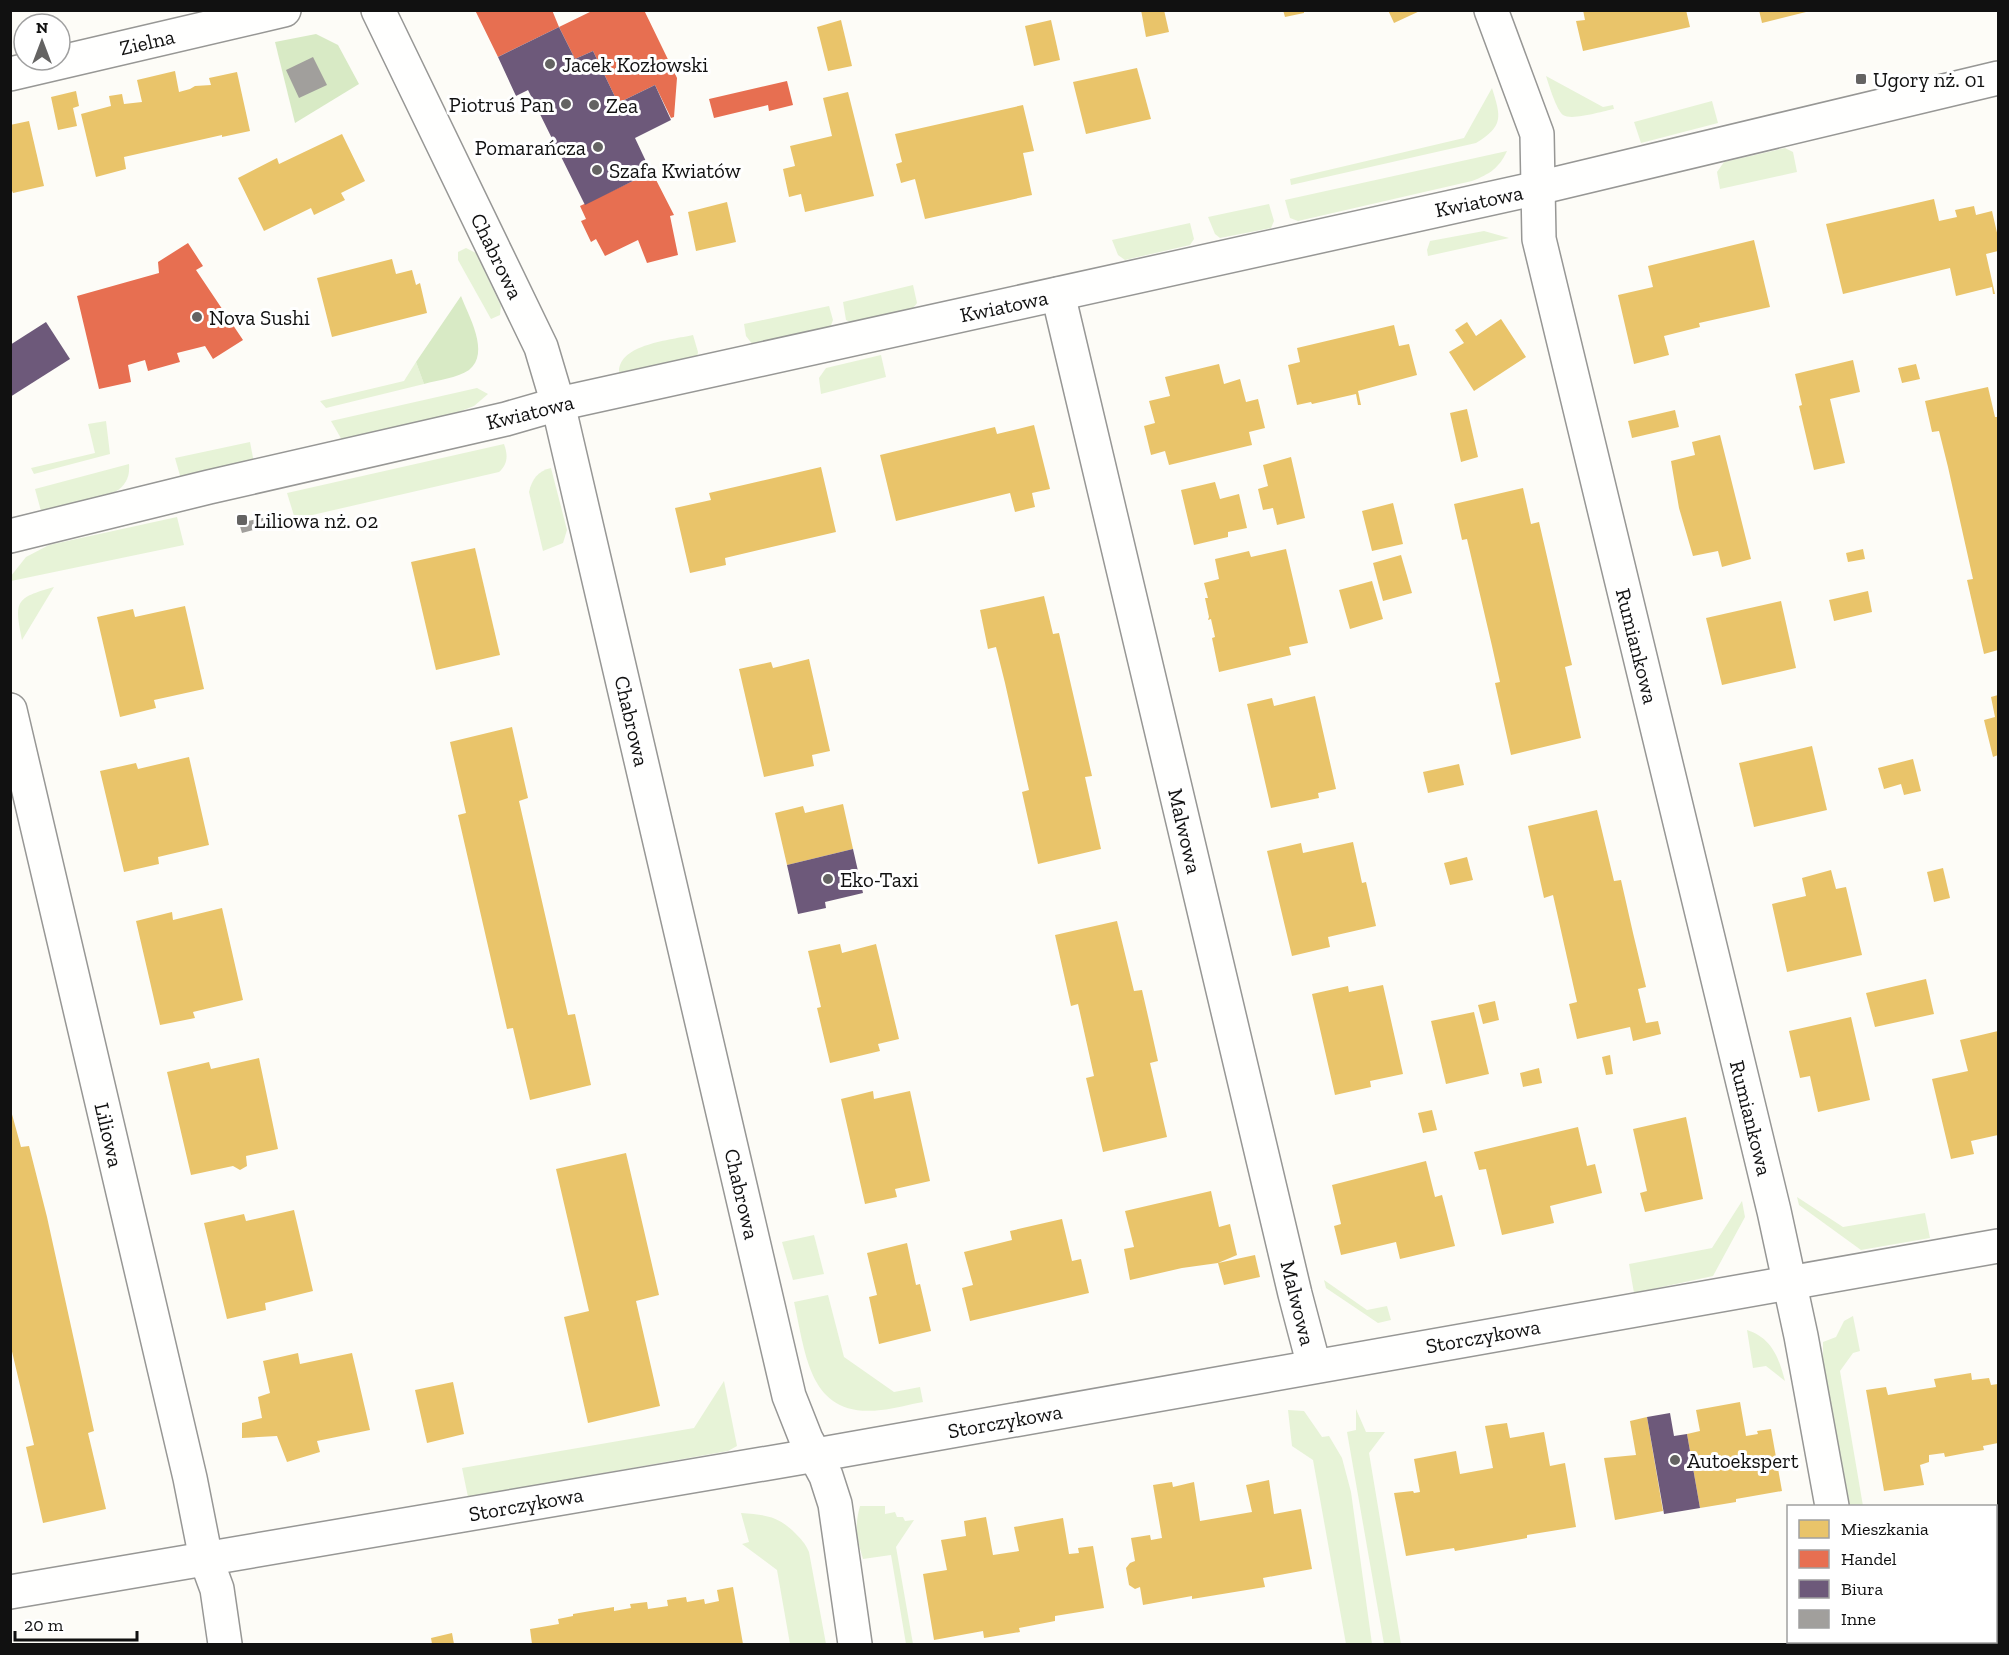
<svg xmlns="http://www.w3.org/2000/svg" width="2009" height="1655" viewBox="0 0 2009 1655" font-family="'Zilla Slab',serif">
<rect width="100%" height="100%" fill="#fdfcf7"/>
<g fill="#e7f3d7">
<path d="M1546,76L1603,107L1613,105L1614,109C1603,111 1572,121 1563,115C1556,109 1549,85 1546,76Z"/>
<path d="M1492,88C1501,117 1504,126 1476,143L1291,185L1290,179L1464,138Z"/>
<polygon points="1712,101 1718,123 1641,143 1634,122"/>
<polygon points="1785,148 1793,152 1797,172 1720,189 1717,172 1724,162"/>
<path d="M1507,151C1499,168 1490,174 1472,181L1298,221L1290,218L1285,200Z"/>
<polygon points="1269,204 1274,221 1271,228 1220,238 1215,234 1208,217"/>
<polygon points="1190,223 1194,239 1190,245 1125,260 1118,255 1112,240"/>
<polygon points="1484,231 1509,238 1428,256 1427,250 1430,241"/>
<polygon points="466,248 476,253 501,306 500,315 491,319 458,260 458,252"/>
<polygon points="913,285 917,303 911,311 853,323 846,320 843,302"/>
<polygon points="829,306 833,320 830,328 753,345 746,336 744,324"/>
<path d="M693,335L698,352L697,358L635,372H619C619,344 671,340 693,335Z"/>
<polygon points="881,355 886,377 821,394 819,378 826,368"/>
<polygon points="416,362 424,384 326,408 320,401 404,381"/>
<polygon points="477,388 488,394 474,406 456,413 342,440 331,421"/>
<polygon points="106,421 110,454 34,474 31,468 95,453 88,424"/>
<polygon points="250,442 254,463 181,479 175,458"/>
<path d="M504,444C508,455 508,464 499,472L295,519L287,493Z"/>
<path d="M129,464C130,477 126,485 115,492L41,511L35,489Z"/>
<path d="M551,468L567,530L563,543L543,551L529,492C532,479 538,471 551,468Z"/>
<polygon points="177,517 184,545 11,581 11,576 26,557 49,545"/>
<path d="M54,587L22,640C14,601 15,598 54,587Z"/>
<polygon points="1797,1197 1843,1227 1925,1213 1930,1238 1861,1250 1799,1205"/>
<polygon points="1742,1201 1745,1217 1713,1276 1634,1293 1629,1264 1712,1248"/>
<polygon points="814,1235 824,1274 793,1280 782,1242"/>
<polygon points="1324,1280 1367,1310 1387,1306 1391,1320 1378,1323 1326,1288"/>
<path d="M828,1295L844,1357L894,1392L920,1387L923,1402C909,1404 895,1409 881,1410C809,1419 806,1355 794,1302Z"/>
<polygon points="1853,1316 1860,1351 1853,1353 1840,1371 1863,1506 1850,1506 1823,1361 1823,1342 1836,1337 1844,1321"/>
<path d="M1747,1330C1772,1338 1779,1358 1785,1381L1766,1366L1753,1368Z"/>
<polygon points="724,1381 737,1446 728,1451 468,1497 462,1468 694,1428"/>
<polygon points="1356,1409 1366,1432 1385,1432 1369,1453 1401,1644 1384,1644 1347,1432 1356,1430"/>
<polygon points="1288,1410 1304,1411 1322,1437 1329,1436 1342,1458 1351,1492 1372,1644 1346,1644 1313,1460 1292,1446"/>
<path d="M860,1506H885V1514L895,1512L897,1517H903L905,1521L914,1520L896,1547L913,1644H906L891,1555L863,1559C857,1538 854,1528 860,1506Z"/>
<path d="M741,1513C765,1515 777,1515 795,1533C801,1539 805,1543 809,1552L826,1644H790L777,1570L742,1544L749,1542Z"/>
</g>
<g fill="#d8eac5">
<polygon points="316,34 338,45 359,84 295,123 275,42"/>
<path d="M461,296C468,315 491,353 469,370C457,378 438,380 424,384L416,362Z"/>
</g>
<g fill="#e9c46a">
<polygon points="1141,10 1164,10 1169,32 1146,37"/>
<polygon points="1283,10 1304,10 1304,13 1285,17"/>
<polygon points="1388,10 1422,10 1394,23"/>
<polygon points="1583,10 1686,10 1690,27 1583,51 1576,21 1585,20"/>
<polygon points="1759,10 1810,10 1810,11 1762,23"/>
<polygon points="841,20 852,66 828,71 817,27"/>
<polygon points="1051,20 1060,60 1034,66 1025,26"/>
<polygon points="1137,68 1151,119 1086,134 1073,82"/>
<polygon points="175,71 179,92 190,89 195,86 211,85 209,78 237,72 250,131 222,137 222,135 124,157 126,169 96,177 81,114 111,106 109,96 122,94 124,104 142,102 137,80"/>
<polygon points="76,91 79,106 73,108 77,126 58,130 51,97"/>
<polygon points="848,92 874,196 805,212 801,194 789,197 783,169 795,166 790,146 832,136 823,98"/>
<polygon points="1023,105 1034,151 1023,153 1032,195 925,219 915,179 901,183 896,164 902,162 895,134"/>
<polygon points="29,121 44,186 13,193 10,186 10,125"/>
<polygon points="342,134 365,181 341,193 345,200 314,215 311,208 264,231 238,178 277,158 279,164"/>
<polygon points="1934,199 1939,221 1957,217 1955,210 1974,206 1976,215 1992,211 1998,237 1998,251 1986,254 1995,294 1993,294 1992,287 1956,296 1950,268 1843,294 1826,224"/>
<polygon points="727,202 736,242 696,251 688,212"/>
<polygon points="1754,240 1770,307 1699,323 1700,327 1664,336 1669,355 1634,364 1618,295 1653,287 1648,266"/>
<polygon points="392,259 396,274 412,270 416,285 420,283 427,313 332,337 317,278"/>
<polygon points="1501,319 1526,357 1474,391 1449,352 1464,343 1455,330 1467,322 1476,336"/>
<polygon points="1394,325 1399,346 1409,344 1417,375 1358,391 1361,405 1358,405 1356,394 1312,404 1311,402 1297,405 1288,365 1300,362 1297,348"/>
<polygon points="1853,360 1860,392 1830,399 1845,463 1814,470 1799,406 1802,405 1795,374"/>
<polygon points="1219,364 1224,384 1240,379 1246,402 1258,399 1265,428 1249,432 1252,445 1169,465 1165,451 1151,455 1144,426 1155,423 1149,401 1170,396 1165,377"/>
<polygon points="1916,364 1920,379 1902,383 1898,368"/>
<polygon points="1988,387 1995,417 1998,417 1998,650 1984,654 1967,580 1973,579 1948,467 1939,431 1932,432 1925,401"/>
<polygon points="1467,409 1478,457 1461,462 1450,413"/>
<polygon points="1675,410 1679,427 1632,438 1628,421"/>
<polygon points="1034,425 1050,489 1032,493 1035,507 1015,512 1010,493 896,521 880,455 995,427 997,434"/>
<polygon points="1720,435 1751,559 1722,567 1718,551 1693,556 1679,508 1671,461 1695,455 1692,442"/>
<polygon points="1291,457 1305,518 1277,525 1273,508 1263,510 1258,489 1268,486 1263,465"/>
<polygon points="821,467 836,532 725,558 726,565 690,573 675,508 711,500 709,493"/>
<polygon points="1215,482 1220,499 1239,494 1247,528 1228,532 1228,537 1194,545 1181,490"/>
<polygon points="1523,488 1531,524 1539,522 1572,665 1565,667 1581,738 1511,755 1495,683 1500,682 1492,646 1467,539 1462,540 1454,504"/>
<polygon points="1393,503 1403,544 1372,551 1362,511"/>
<polygon points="475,548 500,655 436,670 411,562"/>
<polygon points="1286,549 1308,643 1289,647 1291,655 1219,672 1212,638 1215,637 1211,619 1208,620 1209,617 1205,598 1208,598 1204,583 1219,579 1215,559 1249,551 1251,557"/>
<polygon points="1863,549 1865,559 1848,562 1846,553"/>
<polygon points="1401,555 1412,593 1383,601 1373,563"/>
<polygon points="1372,581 1383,619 1350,629 1339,590"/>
<polygon points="1868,591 1872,612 1834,621 1829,600"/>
<polygon points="1044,596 1053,634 1059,633 1092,776 1085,777 1101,849 1038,864 1022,792 1029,790 1005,683 996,647 988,649 980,610"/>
<polygon points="1781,601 1796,668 1722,685 1706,618"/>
<polygon points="185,606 204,689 154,700 156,708 120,717 97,617 133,609 135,617"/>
<polygon points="809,659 830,751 812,755 814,766 764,777 739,669 771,662 773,668"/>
<polygon points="1998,695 1998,755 1993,757 1984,720 1995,717 1991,697"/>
<polygon points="1315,696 1336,789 1318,793 1319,798 1271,808 1247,704 1272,698 1274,706"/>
<polygon points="512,727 528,798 519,801 568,1015 575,1014 591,1085 530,1100 513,1028 507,1029 458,815 466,813 450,742"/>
<polygon points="1812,746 1827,810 1754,827 1739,763"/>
<polygon points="189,757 209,845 158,857 159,864 124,872 100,771 136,763 138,769"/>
<polygon points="1913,759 1921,791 1904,795 1901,784 1884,789 1878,768"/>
<polygon points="1459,764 1464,785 1428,793 1423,772"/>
<polygon points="843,804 853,849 787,865 775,813 803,806 805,813"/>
<polygon points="1597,810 1614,881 1621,880 1633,933 1646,987 1638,989 1646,1023 1658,1021 1661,1034 1633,1041 1630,1027 1577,1039 1569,1004 1577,1002 1553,895 1544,898 1528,826"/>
<polygon points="1353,842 1362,883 1366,882 1376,926 1328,937 1330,947 1292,956 1267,851 1301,843 1303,853"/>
<polygon points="1467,857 1473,880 1450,885 1444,863"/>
<polygon points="1943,868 1950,898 1934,902 1927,872"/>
<polygon points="1831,870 1836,889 1846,887 1862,955 1787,972 1772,904 1806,896 1802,878"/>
<polygon points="222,908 243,1000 193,1012 195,1018 160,1025 136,921 172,912 173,920"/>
<polygon points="1117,921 1134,991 1142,990 1150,1025 1158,1061 1150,1063 1167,1137 1103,1152 1086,1078 1094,1076 1078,1004 1071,1006 1055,935"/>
<polygon points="840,944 842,953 876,944 899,1039 878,1044 880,1051 830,1063 817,1008 821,1007 808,951"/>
<polygon points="1926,979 1934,1014 1875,1027 1866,993"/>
<polygon points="1383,985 1403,1074 1370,1081 1371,1087 1335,1095 1312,994 1348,986 1349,992"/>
<polygon points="1495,1001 1499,1020 1483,1024 1478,1005"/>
<polygon points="1474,1012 1489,1074 1446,1084 1431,1021"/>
<polygon points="1851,1017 1870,1100 1818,1112 1810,1076 1800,1078 1789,1031"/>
<polygon points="1998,1031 1998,1135 1971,1141 1974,1154 1951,1159 1932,1079 1968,1071 1960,1040"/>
<polygon points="1610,1055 1613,1074 1606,1075 1602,1057"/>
<polygon points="259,1058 278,1149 246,1156 247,1166 240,1170 233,1166 191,1175 167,1072 209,1062 211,1069"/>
<polygon points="1539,1068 1542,1083 1523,1087 1520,1073"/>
<polygon points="873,1091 874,1099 910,1091 930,1181 895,1189 897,1197 865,1204 841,1099"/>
<polygon points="10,1107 21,1147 29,1146 47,1217 94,1431 88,1433 106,1509 43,1523 26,1447 34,1445 10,1343"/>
<polygon points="1432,1110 1437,1130 1423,1133 1418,1113"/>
<polygon points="1686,1117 1703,1199 1645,1212 1640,1193 1647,1191 1633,1129"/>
<polygon points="1578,1127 1587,1166 1595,1164 1602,1193 1550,1206 1554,1223 1502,1235 1486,1169 1479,1170 1474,1152"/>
<polygon points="626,1153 659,1295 636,1301 660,1406 588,1423 564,1317 589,1311 556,1169"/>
<polygon points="1426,1161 1435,1197 1442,1195 1455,1246 1400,1259 1396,1242 1341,1255 1334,1226 1341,1224 1332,1185"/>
<polygon points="1211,1191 1219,1227 1230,1224 1237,1255 1218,1263 1255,1255 1260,1277 1224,1285 1218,1263 1182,1268 1130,1280 1124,1249 1134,1247 1125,1211"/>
<polygon points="294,1210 313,1291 265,1303 266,1310 227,1319 204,1223 244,1214 246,1221"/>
<polygon points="1062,1219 1072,1261 1081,1259 1089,1293 970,1321 962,1288 973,1285 964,1252 1012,1240 1010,1231"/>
<polygon points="907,1243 916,1285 920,1284 931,1331 879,1344 869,1297 877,1295 867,1253"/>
<polygon points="298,1353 300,1364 352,1353 370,1430 317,1441 320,1452 287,1462 277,1436 242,1438 242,1423 262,1418 258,1397 270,1393 263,1361"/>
<polygon points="1971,1373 1972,1380 1989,1378 1991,1385 1998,1384 1998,1443 1983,1446 1984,1450 1966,1453 1945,1457 1944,1453 1929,1455 1929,1462 1920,1465 1924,1485 1884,1491 1866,1390 1886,1387 1888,1395 1917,1390 1936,1387 1934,1379"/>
<polygon points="453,1382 464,1434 427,1443 415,1390"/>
<polygon points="1740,1402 1746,1436 1758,1434 1757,1431 1771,1429 1782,1491 1736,1499 1736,1502 1700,1508 1687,1434 1700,1431 1696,1410"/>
<polygon points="1647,1417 1663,1511 1615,1520 1604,1458 1636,1455 1630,1421"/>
<polygon points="1507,1423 1510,1438 1544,1432 1550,1466 1565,1463 1576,1527 1527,1535 1527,1538 1455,1551 1454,1548 1406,1556 1394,1493 1413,1491 1414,1493 1420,1492 1414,1459 1456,1451 1460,1474 1493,1468 1485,1426"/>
<polygon points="1269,1480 1274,1514 1301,1509 1312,1569 1263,1578 1265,1587 1192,1599 1192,1596 1143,1605 1140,1587 1135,1589 1129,1585 1126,1568 1130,1563 1135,1561 1131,1538 1150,1535 1151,1540 1162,1538 1153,1485 1172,1482 1173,1487 1194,1482 1200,1521 1252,1512 1246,1485"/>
<polygon points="986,1517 993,1555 1019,1551 1014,1527 1063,1518 1069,1554 1079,1553 1078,1548 1093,1546 1104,1608 1055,1616 1055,1621 1019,1628 1020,1632 984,1638 983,1631 934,1640 923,1574 947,1570 941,1540 966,1536 964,1521"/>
<polygon points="733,1587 743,1644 532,1644 530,1629 559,1624 558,1619 573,1616 573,1614 614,1607 614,1611 631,1608 630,1604 647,1602 648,1609 668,1606 667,1600 686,1597 687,1602 704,1599 705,1604 719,1601 717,1590"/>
<polygon points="452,1633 454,1644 432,1644 431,1638"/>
</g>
<g fill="#e76f51">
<polygon points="475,10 552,10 559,27 594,10 644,10 677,78 674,117 671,118 655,85 618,103 593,51 575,59 559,27 498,57"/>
<polygon points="787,81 793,105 769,111 768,105 714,118 709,99"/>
<polygon points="652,172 674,215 670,216 678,255 647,263 638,240 605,256 596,239 591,242 581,221 586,219 580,206"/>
<polygon points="188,243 203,266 196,270 243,340 213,359 205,346 177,353 180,362 148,371 145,360 128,365 131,382 99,389 77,296 159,273 158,262"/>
</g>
<g fill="#6d597a">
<polygon points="559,27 575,59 593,51 618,103 655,85 671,120 635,138 651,172 585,205 528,90 516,96 498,57"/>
<polygon points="46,322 70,359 10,397 10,345"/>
<polygon points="853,849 863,893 825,902 826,908 798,914 787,865"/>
<polygon points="1670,1413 1674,1436 1687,1434 1700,1508 1664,1514 1647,1417"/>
</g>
<g fill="#a19f9c">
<polygon points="313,57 327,85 299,98 286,70"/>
<polygon points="266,517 268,526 242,533 239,523"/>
</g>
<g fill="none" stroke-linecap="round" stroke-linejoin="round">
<g stroke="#979795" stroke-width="36">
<g id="minor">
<polyline points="378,10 541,347 558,404 789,1396 806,1439 826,1476 835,1504 855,1644"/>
<polyline points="1491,10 1537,134 1539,239 1774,1211 1801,1336 1832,1506"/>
<polyline points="10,74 284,10"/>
<polyline points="1058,294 1295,1294 1314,1366"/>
<polyline points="10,536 209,487 506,419 558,404 1538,188 1998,78"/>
<polyline points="10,710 190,1478 206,1559 217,1589 225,1644"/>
<polyline points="10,1592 816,1455 1998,1246"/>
<polyline points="1858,1642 1858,1644"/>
</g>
</g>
<use href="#minor" stroke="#fffffe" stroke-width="33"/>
</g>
<g fill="#646362" stroke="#fff" stroke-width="2">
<circle cx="550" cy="64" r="6"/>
<rect x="1855" y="73" width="12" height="12" rx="3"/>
<circle cx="566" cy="104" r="6"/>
<circle cx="594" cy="105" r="6"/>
<circle cx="598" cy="147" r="6"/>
<circle cx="597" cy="170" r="6"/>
<circle cx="197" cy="317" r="6"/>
<rect x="236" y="514" width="12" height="12" rx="3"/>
<circle cx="828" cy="879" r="6"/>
<circle cx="1675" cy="1460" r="6"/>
</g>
<g text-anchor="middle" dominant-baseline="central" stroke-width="6" stroke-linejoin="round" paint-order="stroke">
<g font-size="21" fill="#111" stroke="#fff">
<text transform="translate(147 42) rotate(-13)">Zielna</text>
<text transform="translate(1479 201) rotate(-12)">Kwiatowa</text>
<text transform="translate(497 256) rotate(64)">Chabrowa</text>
<text transform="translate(1004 306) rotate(-12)">Kwiatowa</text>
<text transform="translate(530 412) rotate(-14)">Kwiatowa</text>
<text transform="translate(1637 646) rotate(76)">Rumiankowa</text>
<text transform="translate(632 721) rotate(77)">Chabrowa</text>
<text transform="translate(1185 831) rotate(77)">Malwowa</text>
<text transform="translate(1751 1118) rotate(76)">Rumiankowa</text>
<text transform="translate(109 1135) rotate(77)">Liliowa</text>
<text transform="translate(742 1194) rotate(77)">Chabrowa</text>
<text transform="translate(1298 1303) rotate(76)">Malwowa</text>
<text transform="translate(1483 1336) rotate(-10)">Storczykowa</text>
<text transform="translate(1005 1421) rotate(-10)">Storczykowa</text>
<text transform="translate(526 1504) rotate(-10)">Storczykowa</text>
</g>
<g font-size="21" fill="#111" stroke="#fff" text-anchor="start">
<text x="562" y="64">Jacek Kozłowski</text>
<text x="1873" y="79">Ugory nż. 01</text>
<text x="554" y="104" text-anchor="end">Piotruś Pan</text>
<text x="606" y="105">Zea</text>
<text x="586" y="147" text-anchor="end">Pomarańcza</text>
<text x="609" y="170">Szafa Kwiatów</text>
<text x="209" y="317">Nova Sushi</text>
<text x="254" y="520">Liliowa nż. 02</text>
<text x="840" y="879">Eko-Taxi</text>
<text x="1687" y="1460">Autoekspert</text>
</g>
</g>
<rect width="2009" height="1655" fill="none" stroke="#111111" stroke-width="24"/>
<rect x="1787" y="1505" width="210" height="138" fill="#ffffff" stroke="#a0a0a0" stroke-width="1.5"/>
<rect x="1799" y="1520" width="30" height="18" fill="#e9c46a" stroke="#a0a0a0" stroke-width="1.5"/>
<text x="1841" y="1535" font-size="18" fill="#111111">Mieszkania</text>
<rect x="1799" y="1550" width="30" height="18" fill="#e76f51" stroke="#a0a0a0" stroke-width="1.5"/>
<text x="1841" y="1565" font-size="18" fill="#111111">Handel</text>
<rect x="1799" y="1580" width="30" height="18" fill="#6d597a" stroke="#a0a0a0" stroke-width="1.5"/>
<text x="1841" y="1595" font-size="18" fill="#111111">Biura</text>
<rect x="1799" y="1610" width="30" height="18" fill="#a19f9c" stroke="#a0a0a0" stroke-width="1.5"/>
<text x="1841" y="1625" font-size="18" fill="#111111">Inne</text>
<g transform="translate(42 42)"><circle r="28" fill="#ffffff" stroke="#a0a0a0" stroke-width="1.5"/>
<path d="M0-4.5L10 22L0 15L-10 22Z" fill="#646362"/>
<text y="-9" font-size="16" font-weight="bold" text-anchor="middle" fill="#111111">N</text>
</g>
<path d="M15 1631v9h122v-9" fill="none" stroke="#111111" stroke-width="3"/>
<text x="24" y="1631" font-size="18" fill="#111111" stroke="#ffffff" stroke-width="4.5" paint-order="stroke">20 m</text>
</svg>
